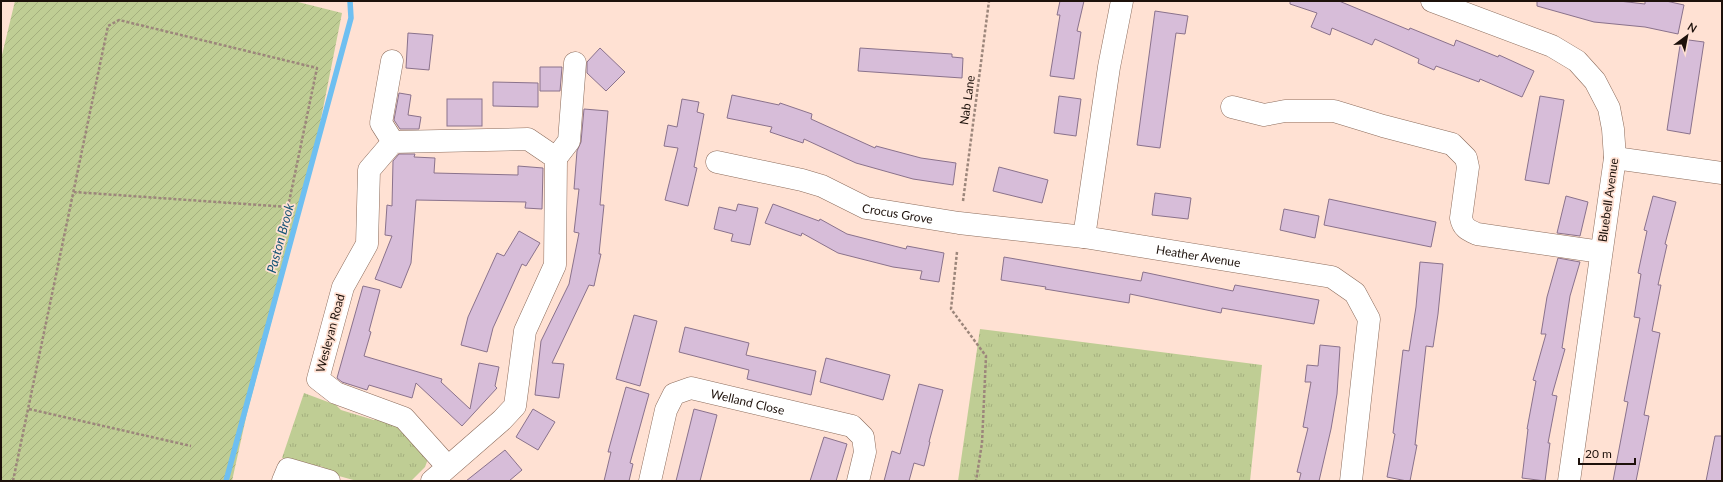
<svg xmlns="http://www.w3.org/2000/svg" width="1723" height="482" viewBox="0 0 1723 482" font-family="Lato,sans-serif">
<defs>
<pattern id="grass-tufts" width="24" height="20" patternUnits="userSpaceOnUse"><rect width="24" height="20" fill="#bfcd94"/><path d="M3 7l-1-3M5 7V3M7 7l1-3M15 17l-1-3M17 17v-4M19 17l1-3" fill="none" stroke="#a4af7e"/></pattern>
<pattern id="garden-furrows" width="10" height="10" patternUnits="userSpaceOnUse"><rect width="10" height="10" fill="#bfcd94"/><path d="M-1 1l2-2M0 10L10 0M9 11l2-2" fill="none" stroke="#a4af7e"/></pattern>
</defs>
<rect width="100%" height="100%" fill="#ffe1d3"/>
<g fill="url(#grass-tufts)">
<polygon points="980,329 1262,365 1250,481 958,481"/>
<polygon points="304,393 336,405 341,410 374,420 381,415 402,423 428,459 425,467 411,481 357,481 328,473 323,467 282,458"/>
</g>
<polygon fill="url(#garden-furrows)" points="15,1 294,1 342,13 308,184 247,413 232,481 1,481 1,59"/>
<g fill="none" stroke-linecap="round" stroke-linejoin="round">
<polyline stroke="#6ebff1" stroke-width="5.5" points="226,481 351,18 350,1"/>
</g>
<g fill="#d7bdd9" stroke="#8a728c">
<polygon points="1060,1 1084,1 1077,31 1081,32 1074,79 1050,76 1060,15 1057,15"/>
<polygon points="1290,1 1339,1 1409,30 1410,28 1454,46 1456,40 1498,57 1499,55 1534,71 1522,97 1480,79 1479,82 1436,66 1434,70 1418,63 1419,59 1375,39 1372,45 1332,28 1330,35 1311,27 1317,13 1290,4"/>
<polygon points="1537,1 1619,1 1645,4 1645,1 1666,1 1684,5 1678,34 1645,27 1594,22 1537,6"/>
<polygon points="1155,11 1188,16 1185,34 1176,33 1160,148 1137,145"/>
<polygon points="408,33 433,35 429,70 406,68"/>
<polygon points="1681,39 1704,42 1690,134 1667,130"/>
<polygon points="600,48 625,72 606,91 587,73 587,62"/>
<polygon points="860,48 952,54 952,57 963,58 962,78 858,71"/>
<polygon points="540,67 562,67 560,91 540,91"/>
<polygon points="493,82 538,83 538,107 493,106"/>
<polygon points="399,93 411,95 408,115 421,117 419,129 400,129 394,120"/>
<polygon points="732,95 779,105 780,103 812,114 811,119 875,148 876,146 921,158 956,163 953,185 913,179 856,163 804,139 803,143 770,132 772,127 727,118"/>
<polygon points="1059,96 1081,99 1076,136 1054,133"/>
<polygon points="1540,96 1564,100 1549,184 1525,180"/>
<rect x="447" y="99" width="35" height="27"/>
<polygon points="682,99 699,102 697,112 704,114 694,167 697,168 688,206 665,200 678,148 664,146 668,125 677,127"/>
<polygon points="584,109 608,111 600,205 604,205 599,254 601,254 594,286 589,285 552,363 564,364 559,398 535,395 541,341 569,284 579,233 574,232 579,189 574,189 577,151 581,142"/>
<polygon points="399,154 415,154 414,157 435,158 434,173 518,175 518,166 543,168 542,209 525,208 526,202 416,200 411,263 401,288 375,279 392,236 385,235 387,205 392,206 393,161"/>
<polygon points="999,167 1048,180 1042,203 993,191"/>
<polygon points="1155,193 1191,198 1188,219 1152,215"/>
<polygon points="1566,196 1588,202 1580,236 1557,233"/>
<polygon points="1653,196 1676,202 1665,244 1667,245 1658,285 1661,285 1652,331 1660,333 1644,415 1649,416 1636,481 1613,481 1628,402 1624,401 1640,318 1634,317 1641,274 1638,273 1647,231 1644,230"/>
<polygon points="1329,199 1436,222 1431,247 1324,225"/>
<polygon points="738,204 758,208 750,245 731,241 733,234 714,229 719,207 736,211"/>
<polygon points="773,204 819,221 820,219 847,234 906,249 907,246 944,253 939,282 920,279 922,271 893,267 838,253 802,233 801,236 765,223"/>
<polygon points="1284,209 1319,216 1315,238 1280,230"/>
<polygon points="519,231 540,243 526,266 522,264 493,328 487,352 461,345 468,317 497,253 504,256"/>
<polygon points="1004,257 1141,281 1143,272 1233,291 1235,285 1319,300 1314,324 1222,308 1221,313 1130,294 1129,303 1045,289 1046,287 1001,280"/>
<polygon points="1558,258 1580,262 1570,296 1562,348 1565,349 1552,395 1557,396 1548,443 1550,443 1545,481 1522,478 1528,429 1527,429 1536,381 1533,380 1546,334 1541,334 1547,297"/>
<polygon points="1420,262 1443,264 1438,314 1433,347 1426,346 1415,445 1417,445 1410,481 1407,481 1387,477 1395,434 1393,433 1403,350 1409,351 1416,307"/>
<polygon points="363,286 380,290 369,331 371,332 364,356 442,379 441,382 470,409 479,363 499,367 495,386 497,388 462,426 416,383 412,398 369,385 367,390 342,382 337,378"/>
<polygon points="634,315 657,321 640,386 616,379"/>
<polygon points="685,327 749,343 746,355 816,371 811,395 747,379 749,370 679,352"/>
<polygon points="1320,345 1340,347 1337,394 1331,429 1319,481 1299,481 1301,473 1297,472 1308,428 1303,427 1311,382 1305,382 1307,365 1318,366"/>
<polygon points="826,358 890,375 883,400 820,382"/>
<polygon points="919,384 943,390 929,442 930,442 924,466 914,463 909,481 884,481 892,451 900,454"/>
<polygon points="626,387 649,394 630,463 633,464 629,481 604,481 611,452 608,452"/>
<polygon points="533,409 555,422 538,450 516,437"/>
<polygon points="694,409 717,415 700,481 676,481"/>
<polygon points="1715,436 1722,436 1722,481 1706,481"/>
<polygon points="824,437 847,444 836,481 810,481"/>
<polygon points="505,450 522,470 509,481 466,481"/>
</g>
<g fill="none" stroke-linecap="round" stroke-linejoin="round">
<g stroke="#8c6c5c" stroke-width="23">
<g id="minor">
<path id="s1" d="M1122,1L1109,67L1084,237L1332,277L1355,293L1369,319L1351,481"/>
<polyline points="1432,1 1552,46 1577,61 1595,81 1609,108 1613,129 1615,158 1569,481"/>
<polyline points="392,61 381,123 393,142"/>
<path d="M1232,107L1264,115L1285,111H1334L1383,126L1452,144L1466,158L1468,167L1461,218C1463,228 1468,230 1477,234L1601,252"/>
<polyline points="556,158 569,141 575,63"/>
<polyline points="1615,158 1722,173"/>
<path id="s2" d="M717,162L802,180L822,186L866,208L959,223L1084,237"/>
<polyline points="283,481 288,469 329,481"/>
<polyline points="432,481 502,420 515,406 525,331 555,265 556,158 528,139 393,142 369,170 367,244 343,287 318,379 336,393 404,418 448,467"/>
<path id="s3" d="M650,481L666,410L674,394L691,388L852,426L863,437L865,452L858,481"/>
</g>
</g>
<g stroke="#9c867b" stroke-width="2.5" stroke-dasharray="3 2" stroke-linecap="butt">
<polyline points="963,201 989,1"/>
<polyline points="957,252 951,309 986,356 982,443 976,481"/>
<polyline points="29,409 191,446"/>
<polyline points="13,481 108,26 119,20 317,68 288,207 74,192"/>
</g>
<use href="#minor" stroke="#fff" stroke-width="22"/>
</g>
<g text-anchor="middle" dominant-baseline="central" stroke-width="3.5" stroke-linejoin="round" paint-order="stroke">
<g font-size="12" fill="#1d110b" stroke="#ffe1d3">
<text transform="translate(967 100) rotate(-82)">Nab Lane</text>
<text transform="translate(1608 200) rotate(-82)">Bluebell Avenue</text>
<text stroke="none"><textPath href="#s2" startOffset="189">Crocus Grove</textPath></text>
<text stroke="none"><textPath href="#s1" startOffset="355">Heather Avenue</textPath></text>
<text transform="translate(330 333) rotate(-75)">Wesleyan Road</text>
<text stroke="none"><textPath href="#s3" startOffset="167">Welland Close</textPath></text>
</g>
<g font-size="13" font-style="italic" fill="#155375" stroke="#ffe1d3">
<text transform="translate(280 238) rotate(-75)">Paston Brook</text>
</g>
</g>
<rect width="1723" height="482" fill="none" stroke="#1d110b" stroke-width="4"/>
<g transform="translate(1687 36) rotate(32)" stroke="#ffe1d3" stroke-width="3" paint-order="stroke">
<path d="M0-3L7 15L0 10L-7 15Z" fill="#1d110b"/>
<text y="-6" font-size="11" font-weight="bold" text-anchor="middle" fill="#1d110b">N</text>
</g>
<path d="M1579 458v6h56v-6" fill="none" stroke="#1d110b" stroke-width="2"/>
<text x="1585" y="458" font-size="12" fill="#1d110b" stroke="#ffe1d3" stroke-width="3" paint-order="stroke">20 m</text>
</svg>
